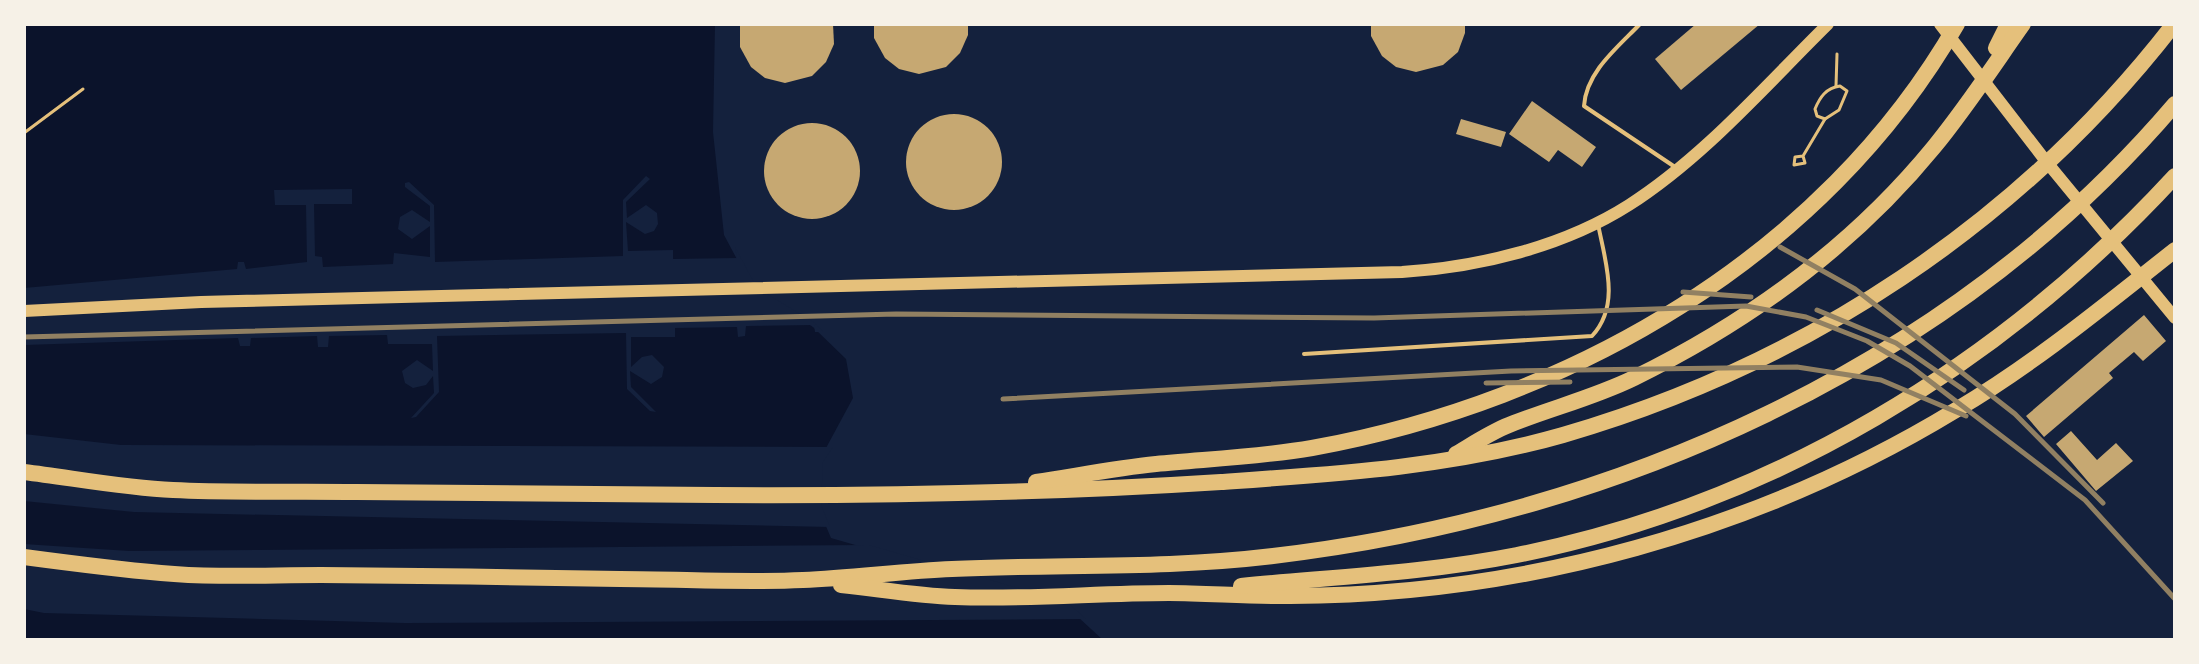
<svg xmlns="http://www.w3.org/2000/svg" width="2199" height="664" viewBox="0 0 2199 664" font-family="Jost,sans-serif">
<rect width="100%" height="100%" fill="#14213d"/>
<polygon fill="#0b132b" points="24,24 715,24 713,132 724,235 754,291 813,327 846,359 853,398 819,461 817,505 831,538 1066,606 1103,640 24,640"/>
<g fill="#14213d">
<polygon points="646,176 650,179 626,202 627,218 646,205 657,213 658,224 654,231 645,234 626,222 628,251 673,250 673,259 737,258 735,247 757,288 815,323 823,332 815,332 814,325 746,326 745,336 738,337 737,327 675,328 675,337 631,337 631,367 642,357 652,355 664,367 662,377 651,384 630,371 631,387 656,412 650,411 627,389 626,333 437,336 439,392 416,417 411,418 434,393 433,376 426,385 413,388 405,383 402,371 417,360 433,371 432,344 388,344 387,335 329,336 328,347 318,347 317,336 251,338 250,346 240,346 238,338 24,345 24,288 237,269 238,262 244,262 246,269 307,262 306,205 275,205 274,190 352,189 352,204 314,204 315,256 322,257 323,267 393,264 394,253 430,257 430,226 412,239 398,229 400,217 412,210 430,222 430,206 405,187 405,183 409,182 434,205 435,262 623,256 623,200"/>
<polygon points="24,434 121,445 833,447 823,462 821,505 830,527 134,512 24,501"/>
<polygon points="24,544 129,551 869,545 1067,602 1086,619 405,623 44,613 24,609"/>
</g>
<g fill="#c6a872">
<polygon points="740,24 833,24 834,44 826,62 812,76 785,83 765,78 751,67 740,47"/>
<polygon points="874,24 968,24 968,35 960,53 946,67 919,74 899,69 885,58 874,38"/>
<polygon points="1371,24 1465,24 1465,33 1458,52 1443,65 1416,72 1396,67 1382,56 1371,36"/>
<polygon points="1696,24 1760,24 1681,90 1655,59"/>
<polygon points="1532,101 1596,147 1582,167 1558,150 1549,162 1509,134"/>
<circle cx="954" cy="162" r="48"/>
<polygon points="1461,119 1506,132 1501,147 1456,134"/>
<circle cx="812" cy="171" r="48"/>
<polygon points="2144,315 2166,341 2143,361 2134,352 2109,373 2113,378 2044,437 2026,416"/>
<polygon points="2071,431 2097,460 2116,443 2133,461 2096,491 2056,444"/>
</g>
<g fill="none" stroke-linecap="round" stroke-linejoin="round">
<g stroke="#e5c07b" stroke-width="3">
<polyline points="1836,86 1837,54"/>
<path d="M1840,86L1847,91L1839,110L1825,119L1817,116L1815,109C1820,97 1826,88 1840,86Z"/>
<polyline points="24,133 83,89"/>
<polyline points="1803,156 1795,157 1794,165 1805,163 1803,156 1825,119"/>
</g>
<g stroke="#e5c07b" stroke-width="4">
<path d="M1640,24C1618,47 1586,72 1584,106L1675,167"/>
<path d="M1304,354L1592,336C1621,305 1605,261 1598,224"/>
</g>
<polyline stroke="#e5c07b" stroke-width="12" points="1940,24 2045,160 2175,318"/>
<path stroke="#e5c07b" stroke-width="12" d="M24,311L201,302L1402,272C1479,267 1563,247 1629,205C1704,157 1765,86 1828,24"/>
<g stroke="#e5c07b" stroke-width="16">
<polyline points="1996,48 2008,24"/>
<path d="M1456,454C1473,444 1491,432 1509,425C1551,408 1593,398 1634,378C1748,322 1853,246 1934,147C1966,108 1994,65 2023,24"/>
<path d="M24,472C73,478 123,488 173,490C234,493 296,491 357,492C476,493 595,494 714,495C883,496 1052,493 1221,482C1337,474 1451,467 1563,435C1805,365 2020,223 2174,24"/>
<path d="M1036,482C1076,476 1116,468 1156,464C1208,459 1260,457 1312,448C1571,401 1823,257 1957,24"/>
<path d="M24,557C69,563 115,569 161,573C214,578 268,575 321,575C421,576 520,577 620,579C681,579 742,583 803,580C853,578 902,571 952,569C1059,564 1166,569 1273,556C1613,516 1950,368 2175,104"/>
<path d="M841,585C879,589 917,596 955,597C1026,600 1098,593 1169,593C1209,593 1250,597 1290,596C1524,595 1757,531 1956,410C2034,364 2104,306 2175,250"/>
<path d="M1241,586C1333,577 1426,573 1517,555C1772,504 2000,366 2175,176"/>
</g>
<g stroke="#918062" stroke-width="5">
<polyline points="1780,247 1855,289 2015,414 2103,503"/>
<polyline points="1683,292 1751,297"/>
<polyline points="1817,310 1896,343 1964,390"/>
<polyline points="24,337 896,314 1374,318 1746,306 1806,317 1867,341 1910,366 2085,500 2175,599"/>
<polyline points="1486,383 1570,382"/>
<polyline points="1003,399 1511,371 1797,367 1881,380 1966,416"/>
</g>
</g>
<rect width="2199" height="664" fill="none" stroke="#f6f1e7" stroke-width="52"/>
</svg>
